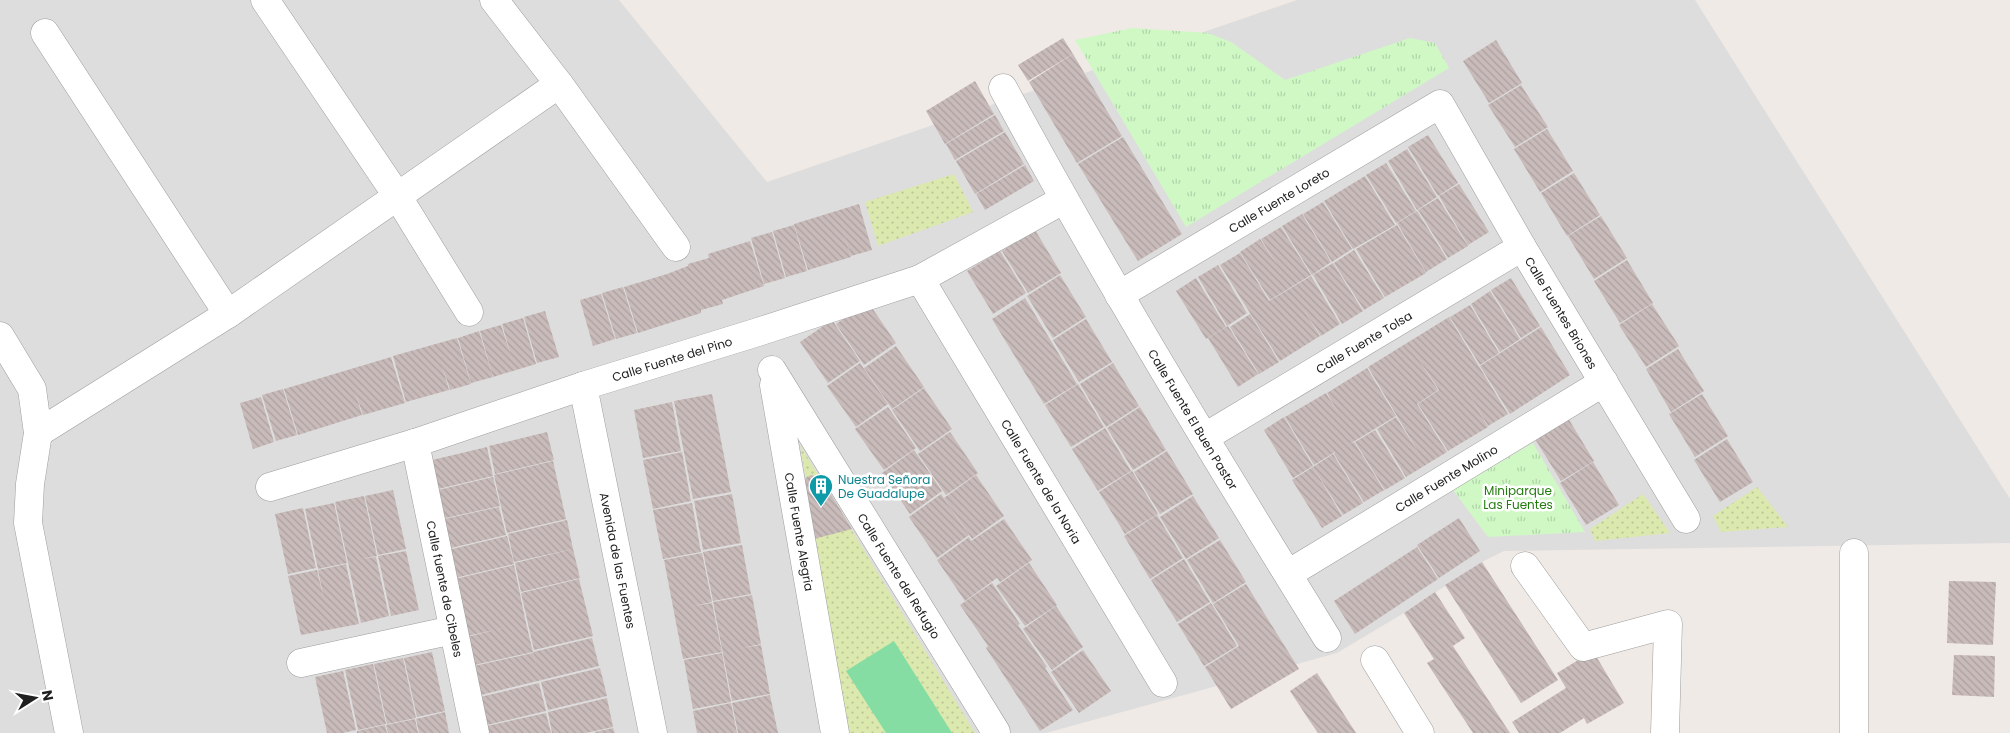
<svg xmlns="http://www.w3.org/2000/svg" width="2010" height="733" viewBox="0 0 2010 733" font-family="Poppins,sans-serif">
<defs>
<pattern id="grass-dots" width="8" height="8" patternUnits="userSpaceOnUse" patternTransform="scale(1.25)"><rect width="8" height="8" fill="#dbe8ae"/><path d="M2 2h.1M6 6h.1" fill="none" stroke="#bcc795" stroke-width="1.8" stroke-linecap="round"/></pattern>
<pattern id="park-tufts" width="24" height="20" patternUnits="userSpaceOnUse" patternTransform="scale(1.25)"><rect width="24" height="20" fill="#cff8c5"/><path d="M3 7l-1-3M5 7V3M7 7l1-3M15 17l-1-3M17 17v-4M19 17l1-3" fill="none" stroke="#b1d4a9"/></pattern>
<pattern id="building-back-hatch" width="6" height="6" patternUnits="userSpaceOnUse" patternTransform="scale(1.25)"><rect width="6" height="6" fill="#c8bbba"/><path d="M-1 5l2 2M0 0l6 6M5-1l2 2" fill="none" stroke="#aca0a0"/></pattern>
</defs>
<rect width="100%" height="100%" fill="#f0eae6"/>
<polygon fill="#dedddd" points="0,0 619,0 767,182 1297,0 1695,0 2010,499 2010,543 1504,551 1482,562 1404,613 1337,653 1046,733 0,733"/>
<g fill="url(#grass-dots)">
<polygon points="954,174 973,212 878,246 865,202"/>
<polygon points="800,445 975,733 848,733"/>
<polygon points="1757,487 1788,527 1721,532 1713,516"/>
<polygon points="1643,494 1670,533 1595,541 1590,529"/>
</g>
<g fill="url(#park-tufts)">
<polygon points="1132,28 1208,33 1231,42 1285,80 1410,38 1435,43 1449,68 1186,227 1075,40"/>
<polygon points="1533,443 1585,532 1488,537 1453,490"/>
</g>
<polygon fill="#86dda3" points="894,641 952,733 886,733 846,671"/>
<g fill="url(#building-back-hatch)">
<polygon points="1063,38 1073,54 1028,81 1018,65"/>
<polygon points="1496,40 1522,83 1489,103 1463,61"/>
<polygon points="1073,54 1122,136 1077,163 1029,82"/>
<polygon points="975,81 994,114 945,144 926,111"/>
<polygon points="1521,85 1548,127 1515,147 1488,105"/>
<polygon points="995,115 1004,131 955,160 946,144"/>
<polygon points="1547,129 1573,171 1540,192 1514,149"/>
<polygon points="1005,132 1024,164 975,194 956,161"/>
<polygon points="1428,135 1458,183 1438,196 1408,147"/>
<polygon points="1123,137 1182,234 1138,261 1078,164"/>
<polygon points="1407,149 1437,197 1417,210 1388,161"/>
<polygon points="1386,163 1416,211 1396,223 1366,175"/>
<polygon points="1025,165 1034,181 985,210 976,194"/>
<polygon points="1574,173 1600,215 1567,236 1541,193"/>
<polygon points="1365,176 1395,225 1353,249 1324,201"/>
<polygon points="1459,184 1489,232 1468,245 1439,196"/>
<polygon points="1438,198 1468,246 1448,258 1418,210"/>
<polygon points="1323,202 1352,249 1332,262 1303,214"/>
<polygon points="859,204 872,250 851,256 841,224 851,257 808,270 794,224"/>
<polygon points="1417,211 1447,259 1426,272 1397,223"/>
<polygon points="1302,214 1331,262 1312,275 1282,226"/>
<polygon points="1601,216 1627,258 1594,279 1568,236"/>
<polygon points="794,225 807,271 786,277 773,231"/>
<polygon points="1397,225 1426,273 1385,297 1356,249"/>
<polygon points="1281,227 1311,275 1270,300 1240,252 1260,239 1279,268 1261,239"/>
<polygon points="1035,230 1061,273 1028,293 1002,251"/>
<polygon points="772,232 785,278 764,284 751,238"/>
<polygon points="750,241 764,286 722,300 723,304 701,310 701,313 638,333 624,287 667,274 688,266 688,264 709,258 708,254"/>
<polygon points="1354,250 1384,298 1364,310 1334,263"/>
<polygon points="1000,251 1026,293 993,314 967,271"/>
<polygon points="1240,253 1269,301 1311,276 1340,324 1321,336 1301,306 1320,336 1280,361 1220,265"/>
<polygon points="1627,260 1653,303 1620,323 1594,281"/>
<polygon points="1333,263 1363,311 1342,324 1313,275"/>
<polygon points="1218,265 1247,313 1227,326 1198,277"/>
<polygon points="1060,275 1086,317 1053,338 1027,296"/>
<polygon points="1196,278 1226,327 1206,339 1176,291"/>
<polygon points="1511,278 1540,326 1521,338 1491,290"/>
<polygon points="623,287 637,333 616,339 602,293"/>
<polygon points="1490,291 1520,339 1500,352 1471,304"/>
<polygon points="601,294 615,339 593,346 580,300"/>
<polygon points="1025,298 1077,384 1044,404 992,319"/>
<polygon points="868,302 896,343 864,365 836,324"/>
<polygon points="1652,304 1679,346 1646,367 1619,325"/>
<polygon points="1470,305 1499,353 1480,365 1450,317"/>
<polygon points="545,311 559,357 537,363 524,317"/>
<polygon points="1250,314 1279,362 1259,374 1230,327"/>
<polygon points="1449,317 1508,414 1488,426 1459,377 1488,427 1448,451 1418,404 1439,390 1414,352 1438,390 1417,404 1447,452 1406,477 1377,429 1396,417 1420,455 1368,367"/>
<polygon points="523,318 536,364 493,377 480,331 501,325 511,356 502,324"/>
<polygon points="1086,319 1112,362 1079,382 1053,340"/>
<polygon points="832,320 860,361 828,383 800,342"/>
<polygon points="1228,326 1258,374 1238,387 1208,338"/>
<polygon points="1541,327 1570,375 1510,414 1480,366"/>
<polygon points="479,331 493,377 471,383 458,338"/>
<polygon points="457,338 471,384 450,390 442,365 449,390 406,402 393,356"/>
<polygon points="896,346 924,387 892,409 864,368"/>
<polygon points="1678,349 1704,391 1671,412 1646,369"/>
<polygon points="391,357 405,403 363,415 355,391 362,415 298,435 284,389"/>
<polygon points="860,363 888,404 856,427 827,386"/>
<polygon points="1113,363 1139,406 1106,427 1080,384"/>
<polygon points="1367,368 1396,416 1348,445 1354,442 1384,490 1364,502 1334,454 1335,452 1314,465 1285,417 1326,393 1339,414 1327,393"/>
<polygon points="1078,384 1104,427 1071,447 1045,405"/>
<polygon points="924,388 952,429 920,451 892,410"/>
<polygon points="283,389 297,435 276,441 262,395"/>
<polygon points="712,394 731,492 693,499 674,401"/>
<polygon points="1702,394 1728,436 1695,457 1669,414"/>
<polygon points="261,397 274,442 253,449 240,403"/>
<polygon points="672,402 681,451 643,458 634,410"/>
<polygon points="888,407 916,448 884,470 855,429"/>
<polygon points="1140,407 1166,450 1133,470 1107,428"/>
<polygon points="1284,417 1313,466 1293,478 1264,430"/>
<polygon points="1568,418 1594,461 1561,481 1535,439"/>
<polygon points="1105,428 1131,471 1098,491 1072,449"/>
<polygon points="1375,430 1405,478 1385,490 1355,442"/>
<polygon points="547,432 554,460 495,474 489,446"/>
<polygon points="950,432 978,473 946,495 918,454"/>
<polygon points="1727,439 1753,482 1720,502 1694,460"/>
<polygon points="487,447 493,476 434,490 428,461"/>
<polygon points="914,450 942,491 910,514 882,473"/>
<polygon points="1167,451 1193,494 1160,514 1134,472"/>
<polygon points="682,452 691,501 653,509 643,460"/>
<polygon points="1333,454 1363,503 1343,515 1313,467"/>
<polygon points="553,461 566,519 507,533 494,475"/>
<polygon points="1593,462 1619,505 1586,525 1560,483"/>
<polygon points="1313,467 1342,516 1322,528 1292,480"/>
<polygon points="1132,471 1158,514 1125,534 1099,492"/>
<polygon points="811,475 821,478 852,529 810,540 803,480"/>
<polygon points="976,475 1004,516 972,539 944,498"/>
<polygon points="493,477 500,506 441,519 434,491"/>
<polygon points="393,490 406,549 378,555 365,496"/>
<polygon points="732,494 741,543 703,550 694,501"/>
<polygon points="941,494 969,535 937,558 909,517"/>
<polygon points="364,496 377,556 361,559 376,557 389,616 361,623 335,502"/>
<polygon points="1193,496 1219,538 1186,559 1160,517"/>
<polygon points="334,503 347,563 318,569 305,509"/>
<polygon points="692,503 701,552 663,559 653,510"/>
<polygon points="499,507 506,535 447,549 440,520"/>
<polygon points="303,508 316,568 288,574 275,514"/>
<polygon points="1157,515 1183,558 1150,579 1124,536"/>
<polygon points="1459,518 1480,551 1439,578 1417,545"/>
<polygon points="1004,519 1032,560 1000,582 997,578 965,601 937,560 969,537 971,541"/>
<polygon points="567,520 573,549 514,562 508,534"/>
<polygon points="507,536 514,564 455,578 448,550"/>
<polygon points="1220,540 1246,582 1213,603 1187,560"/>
<polygon points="742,545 751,594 713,601 703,552"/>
<polygon points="1417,547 1438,579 1355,634 1334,601"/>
<polygon points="573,549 580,578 521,592 515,563"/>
<polygon points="406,551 419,610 391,616 378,556"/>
<polygon points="702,553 712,602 693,606 712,603 722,652 683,659 664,560"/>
<polygon points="1184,559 1210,602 1177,622 1151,580"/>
<polygon points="1482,562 1558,680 1521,703 1445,585"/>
<polygon points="1029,563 1057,605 1025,626 996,586"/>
<polygon points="346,564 359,624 301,635 288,576 317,570 324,600 318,570"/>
<polygon points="514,565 526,623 498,629 526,623 533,652 474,665 467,637 495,630 467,636 455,579"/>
<polygon points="579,579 593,636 534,650 521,593"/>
<polygon points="1949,581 1996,582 1993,645 1947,643"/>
<polygon points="992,583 1020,624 1018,625 1047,667 1045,668 1073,710 1040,731 986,648 988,646 960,605"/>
<polygon points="1246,584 1299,669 1231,709 1205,667 1239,646 1213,604"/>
<polygon points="1435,592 1465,638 1439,655 1453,646 1510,733 1473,733 1427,663 1434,659 1404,613"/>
<polygon points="752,595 761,644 742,648 761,645 770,694 732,701 713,602"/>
<polygon points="1211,603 1237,646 1204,666 1178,624"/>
<polygon points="1056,606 1083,647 1052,670 1023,629"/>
<polygon points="592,638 599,666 481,695 474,666 533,653 538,672 533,652"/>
<polygon points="1083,650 1111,691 1079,713 1051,672"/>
<polygon points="1593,651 1624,703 1587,724 1584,718 1560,733 1519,733 1512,722 1566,688 1557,673"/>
<polygon points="432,652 445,711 417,717 404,658"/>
<polygon points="722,653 731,702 693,709 684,660"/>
<polygon points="1954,655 1995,656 1994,697 1952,695"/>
<polygon points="403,658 416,718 387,724 374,664"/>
<polygon points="373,664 386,724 358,730 345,670"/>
<polygon points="600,668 607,696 548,710 541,682"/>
<polygon points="343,671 356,730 343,733 327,733 315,677"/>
<polygon points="1317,673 1336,702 1356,733 1318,733 1309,720 1290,691"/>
<polygon points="539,683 546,711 487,725 480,697"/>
<polygon points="770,695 778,733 738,733 732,703"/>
<polygon points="607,698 613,727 586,733 552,733 548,712"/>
<polygon points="731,703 737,733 697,733 693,711"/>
<polygon points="445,712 449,733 419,733 416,719"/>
<polygon points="546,713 551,733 489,733 487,726"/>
<polygon points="415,719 418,733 388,733 386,725"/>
<polygon points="385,725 387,733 357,733 357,731"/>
<polygon points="613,728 615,733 595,733 595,732"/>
</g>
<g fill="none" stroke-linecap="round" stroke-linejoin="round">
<g stroke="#9d9d9d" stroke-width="29">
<g id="minor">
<polyline points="265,0 398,197 469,312"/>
<polyline points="494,0 559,84 676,247"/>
<polyline points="45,33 228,314"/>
<path id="s1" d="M1003,88C1104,275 1215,457 1327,638"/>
<path id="s2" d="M920,279L1163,683"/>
<path id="s3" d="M1119,295L1440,104L1522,247L1686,519"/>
<polyline points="0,336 32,389 38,433 30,484 28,523 69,733"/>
<path id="s4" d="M772,370L996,732"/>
<path id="s5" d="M774,385L835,733"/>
<path id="s6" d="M583,386L653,733"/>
<polyline points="38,433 228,314 559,84"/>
<path id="s7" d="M1205,437L1522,247"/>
<path id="s8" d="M415,443L475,733"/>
<path id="s9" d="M270,487L415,443L583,386L758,332L920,279L1063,200"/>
<polyline points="1854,553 1854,733"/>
<polyline points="1525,566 1583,647 1668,624 1665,733"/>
<path id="s10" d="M1288,574L1604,382"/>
<polyline points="1375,660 1420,733"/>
<polyline points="301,663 453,630"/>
</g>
</g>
<use href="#minor" stroke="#fff" stroke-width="28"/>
</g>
<defs>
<g id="building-pin" transform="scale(1.25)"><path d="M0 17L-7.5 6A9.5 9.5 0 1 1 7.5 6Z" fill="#0f9aa8" stroke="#fff"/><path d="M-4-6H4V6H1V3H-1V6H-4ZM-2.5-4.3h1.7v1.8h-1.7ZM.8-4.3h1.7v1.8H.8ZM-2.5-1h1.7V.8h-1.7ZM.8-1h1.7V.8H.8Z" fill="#fff"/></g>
</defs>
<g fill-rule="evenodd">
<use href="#building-pin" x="821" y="486"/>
</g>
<g text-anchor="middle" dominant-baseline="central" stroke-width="5" stroke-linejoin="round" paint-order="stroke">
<g font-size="12" fill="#202020" stroke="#fff">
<text stroke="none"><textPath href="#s3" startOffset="186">Calle Fuente Loreto</textPath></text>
<text stroke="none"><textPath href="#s3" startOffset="615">Calle Fuentes Briones</textPath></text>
<text stroke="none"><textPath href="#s7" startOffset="185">Calle Fuente Tolsa</textPath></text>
<text stroke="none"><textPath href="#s9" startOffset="422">Calle Fuente del Pino</textPath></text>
<text stroke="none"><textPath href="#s1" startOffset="382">Calle Fuente El Buen Pastor</textPath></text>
<text stroke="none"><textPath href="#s10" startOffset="185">Calle Fuente Molino</textPath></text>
<text stroke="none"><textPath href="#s2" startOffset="236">Calle Fuente de la Noria</textPath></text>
<text stroke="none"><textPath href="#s5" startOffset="149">Calle Fuente Alegria</textPath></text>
<text stroke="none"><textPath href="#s6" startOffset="178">Avenida de las Fuentes</textPath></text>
<text stroke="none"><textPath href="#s4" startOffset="242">Calle Fuente del Refugio</textPath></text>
<text stroke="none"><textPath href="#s8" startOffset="149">Calle fuente de Cibeles</textPath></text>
</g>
<g font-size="12" fill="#0d838f" stroke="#fff" text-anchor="start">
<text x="838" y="479">Nuestra Señora<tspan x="838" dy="14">De Guadalupe</tspan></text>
</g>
<g font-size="12" fill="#247c0f" stroke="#fff">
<text x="1518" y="490">Miniparque<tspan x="1518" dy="14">Las Fuentes</tspan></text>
</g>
</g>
<g transform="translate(35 698) rotate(79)" stroke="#ffffff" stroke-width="4" paint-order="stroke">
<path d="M0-4L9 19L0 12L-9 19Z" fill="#202020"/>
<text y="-8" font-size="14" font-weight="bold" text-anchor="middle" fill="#202020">N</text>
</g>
</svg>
